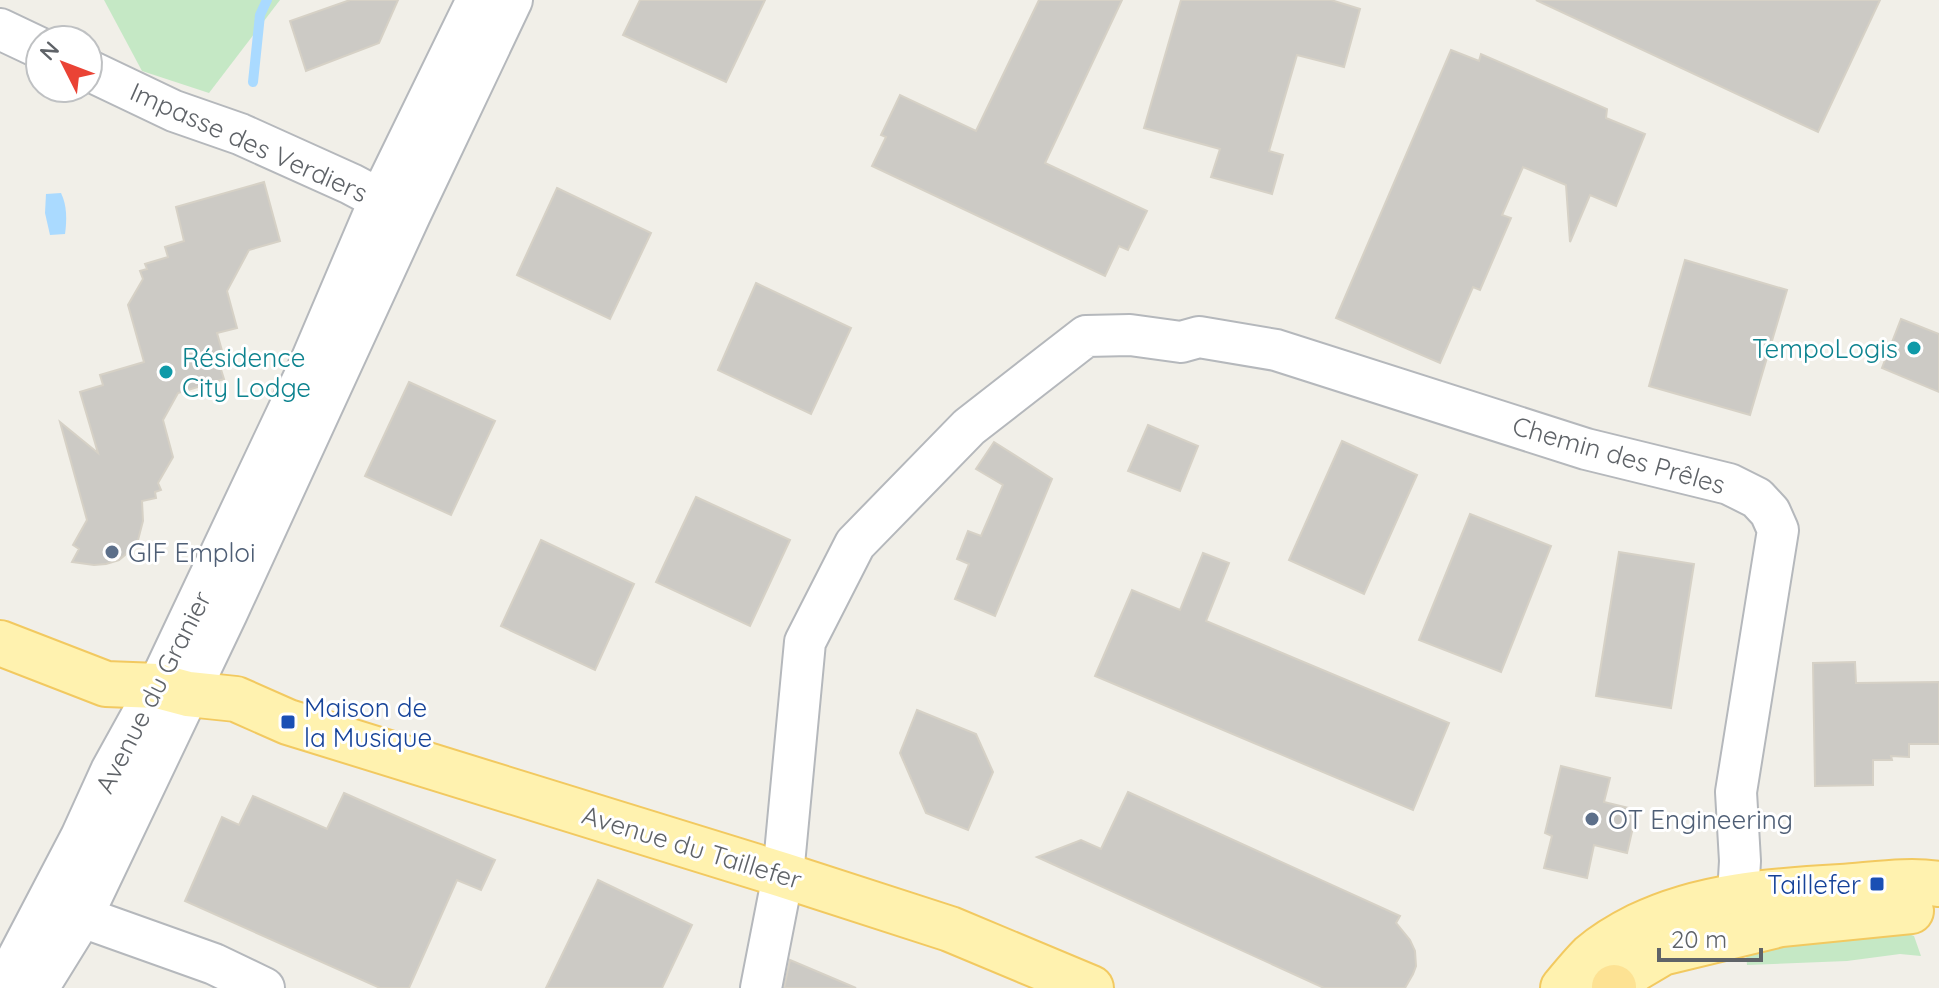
<svg xmlns="http://www.w3.org/2000/svg" width="1939" height="988" viewBox="0 0 1939 988" font-family="Quicksand,sans-serif">
<rect width="100%" height="100%" fill="#f1efe8"/>
<g fill="#c5e8c5">
<polygon points="104,0 280,0 209,93 142,71"/>
<polygon points="1882,925 1914,936 1921,956 1900,954 1847,961 1747,965 1745,941"/>
</g>
<path fill="#aadaff" d="M61,193C67,205 67,220 65,234L50,235L45,213L46,194Z"/>
<g fill="none" stroke-linecap="round" stroke-linejoin="round">
<polyline stroke="#aadaff" stroke-width="10" points="253,82 260,15 267,0"/>
</g>
<g fill="#cccac5" stroke="#d6d1c6" stroke-width="2">
<polygon points="350,0 398,0 379,43 306,71 290,21"/>
<polygon points="640,0 765,0 726,82 623,35"/>
<polygon points="1039,0 1122,0 1045,163 1147,211 1128,250 1119,246 1105,276 872,166 886,137 881,135 900,95 976,131"/>
<polygon points="1181,0 1331,0 1360,9 1344,67 1297,55 1269,151 1283,155 1272,194 1211,177 1220,149 1144,128"/>
<polygon points="1536,0 1880,0 1818,132"/>
<polygon points="1451,50 1479,61 1481,54 1607,109 1606,118 1645,134 1616,206 1590,195 1570,242 1566,185 1523,167 1502,215 1511,218 1480,290 1473,287 1440,363 1336,318"/>
<polygon points="264,182 280,241 249,250 227,291 237,328 217,333 225,361 219,363 224,379 178,393 163,420 173,457 158,483 161,490 155,492 156,498 142,501 143,521 138,540 125,555 119,560 106,564 94,565 72,562 79,549 73,545 87,520 60,422 98,453 80,392 103,385 100,375 144,362 128,305 143,279 140,271 147,269 145,264 168,257 165,247 184,241 176,207"/>
<polygon points="557,188 651,233 610,319 517,275"/>
<polygon points="1685,260 1787,290 1750,415 1649,386"/>
<polygon points="756,283 851,328 811,414 718,370"/>
<polygon points="1901,319 1939,334 1939,392 1882,368"/>
<polygon points="409,382 495,421 451,515 365,476"/>
<polygon points="1148,425 1198,446 1180,491 1128,471"/>
<polygon points="1342,441 1417,475 1364,594 1289,560"/>
<polygon points="994,442 1052,479 995,616 955,599 969,564 957,559 968,531 981,536 1003,485 976,469"/>
<polygon points="696,497 790,540 750,626 656,582"/>
<polygon points="1470,514 1551,546 1501,672 1419,640"/>
<polygon points="541,540 634,584 595,670 501,626"/>
<polygon points="1619,552 1694,564 1671,708 1596,696"/>
<polygon points="1203,553 1229,563 1206,621 1449,723 1413,810 1095,676 1132,590 1180,610"/>
<polygon points="1855,662 1856,683 1939,682 1939,744 1909,744 1909,757 1891,756 1892,760 1873,760 1873,785 1815,786 1813,663"/>
<polygon points="917,710 976,734 993,772 968,830 926,813 900,753"/>
<polygon points="1561,766 1610,778 1604,802 1637,810 1627,853 1594,845 1587,878 1544,868 1552,836 1545,833"/>
<polygon points="1128,792 1400,916 1396,923 1410,940 1415,951 1416,966 1413,974 1405,988 1324,988 1037,857 1081,840 1101,849"/>
<polygon points="344,793 495,860 481,890 457,880 409,988 380,988 185,901 222,817 239,825 253,796 327,829"/>
<polygon points="598,880 692,925 662,988 546,988"/>
<polygon points="790,960 856,988 784,988"/>
</g>
<g fill="none" stroke-linecap="round" stroke-linejoin="round">
<g stroke="#b5b8bc" stroke-width="44">
<g id="minor">
<polyline points="0,29 40,48"/>
<polyline points="88,70 174,111 240,134 351,184 402,211"/>
<polyline points="57,908 214,964 264,988"/>
<polyline points="2,988 81,837 111,771 158,686 305,375 380,199 477,0"/>
<polyline points="38,988 82,917 227,613 410,215 512,0"/>
<polyline points="761,988 783,875 805,642 855,544 969,427 1086,336 1130,335 1181,342 1199,337 1276,350 1586,449 1729,484 1757,498 1770,512 1778,530 1736,792 1740,861 1738,895"/>
</g>
</g>
<g stroke="#f2c960" stroke-width="48">
<g id="major">
<polyline points="0,643 106,684 158,686 188,694 236,699 288,722 783,875 950,929 1091,988"/>
<path d="M1563,988C1572,977 1581,966 1591,956C1605,944 1622,934 1638,926C1702,895 1771,891 1841,887C1872,885 1909,879 1939,884"/>
<polyline points="1613,988 1635,969 1662,953 1781,924 1911,911"/>
</g>
</g>
<g stroke="#f9ab00" stroke-width="48">
<polyline id="highway" points="1614,988 1614,987"/>
</g>
<use href="#minor" stroke="#fff" stroke-width="40"/>
<use href="#major" stroke="#fff2af" stroke-width="44"/>
<use href="#highway" stroke="#fde293" stroke-width="44"/>
</g>
<g fill="#0f9aa8" stroke="#fff" stroke-width="3">
<circle cx="1914" cy="348" r="8"/>
<circle cx="166" cy="372" r="8"/>
</g>
<g fill="#5c6f8a" stroke="#fff" stroke-width="3">
<circle cx="112" cy="552" r="8"/>
<circle cx="1592" cy="819" r="8"/>
</g>
<g fill="#1a4fb4" stroke="#fff" stroke-width="3">
<rect x="280" y="714" width="16" height="16" rx="4"/>
<rect x="1869" y="876" width="16" height="16" rx="4"/>
</g>
<g text-anchor="middle" dominant-baseline="central" stroke-width="6" stroke-linejoin="round" paint-order="stroke">
<g font-size="26" fill="#5f6368" stroke="#fff">
<text transform="translate(249 142) rotate(24)">Impasse des Verdiers</text>
<text transform="translate(1619 455) rotate(16)">Chemin des Prêles</text>
<text transform="translate(153 692) rotate(-63)">Avenue du Granier</text>
<text transform="translate(692 847) rotate(17)">Avenue du Taillefer</text>
</g>
<g font-size="26" fill="#0d838f" stroke="#fff" text-anchor="end">
<text x="1898" y="348">TempoLogis</text>
<text x="182" y="357" text-anchor="start">Résidence<tspan x="182" dy="30">City Lodge</tspan></text>
</g>
<g font-size="26" fill="#4e5e75" stroke="#fff" text-anchor="start">
<text x="128" y="552">GIF Emploi</text>
<text x="1608" y="819">OT Engineering</text>
</g>
<g font-size="26" fill="#164399" stroke="#fff" text-anchor="start">
<text x="304" y="707">Maison de<tspan x="304" dy="30">la Musique</tspan></text>
<text x="1861" y="884" text-anchor="end">Taillefer</text>
</g>
</g>
<g transform="translate(64 64) rotate(312)"><circle r="38" fill="#ffffff" stroke="#bfc1c3" stroke-width="2"/>
<path d="M0-6L14 30L0 20L-14 30Z" fill="#ea4335"/>
<text y="-12" font-size="22" font-weight="bold" text-anchor="middle" fill="#5f6368">N</text>
</g>
<path d="M1659 948v12h102v-12" fill="none" stroke="#5f6368" stroke-width="4"/>
<text x="1671" y="948" font-size="24" fill="#5f6368" stroke="#ffffff" stroke-width="6" paint-order="stroke">20 m</text>
</svg>
